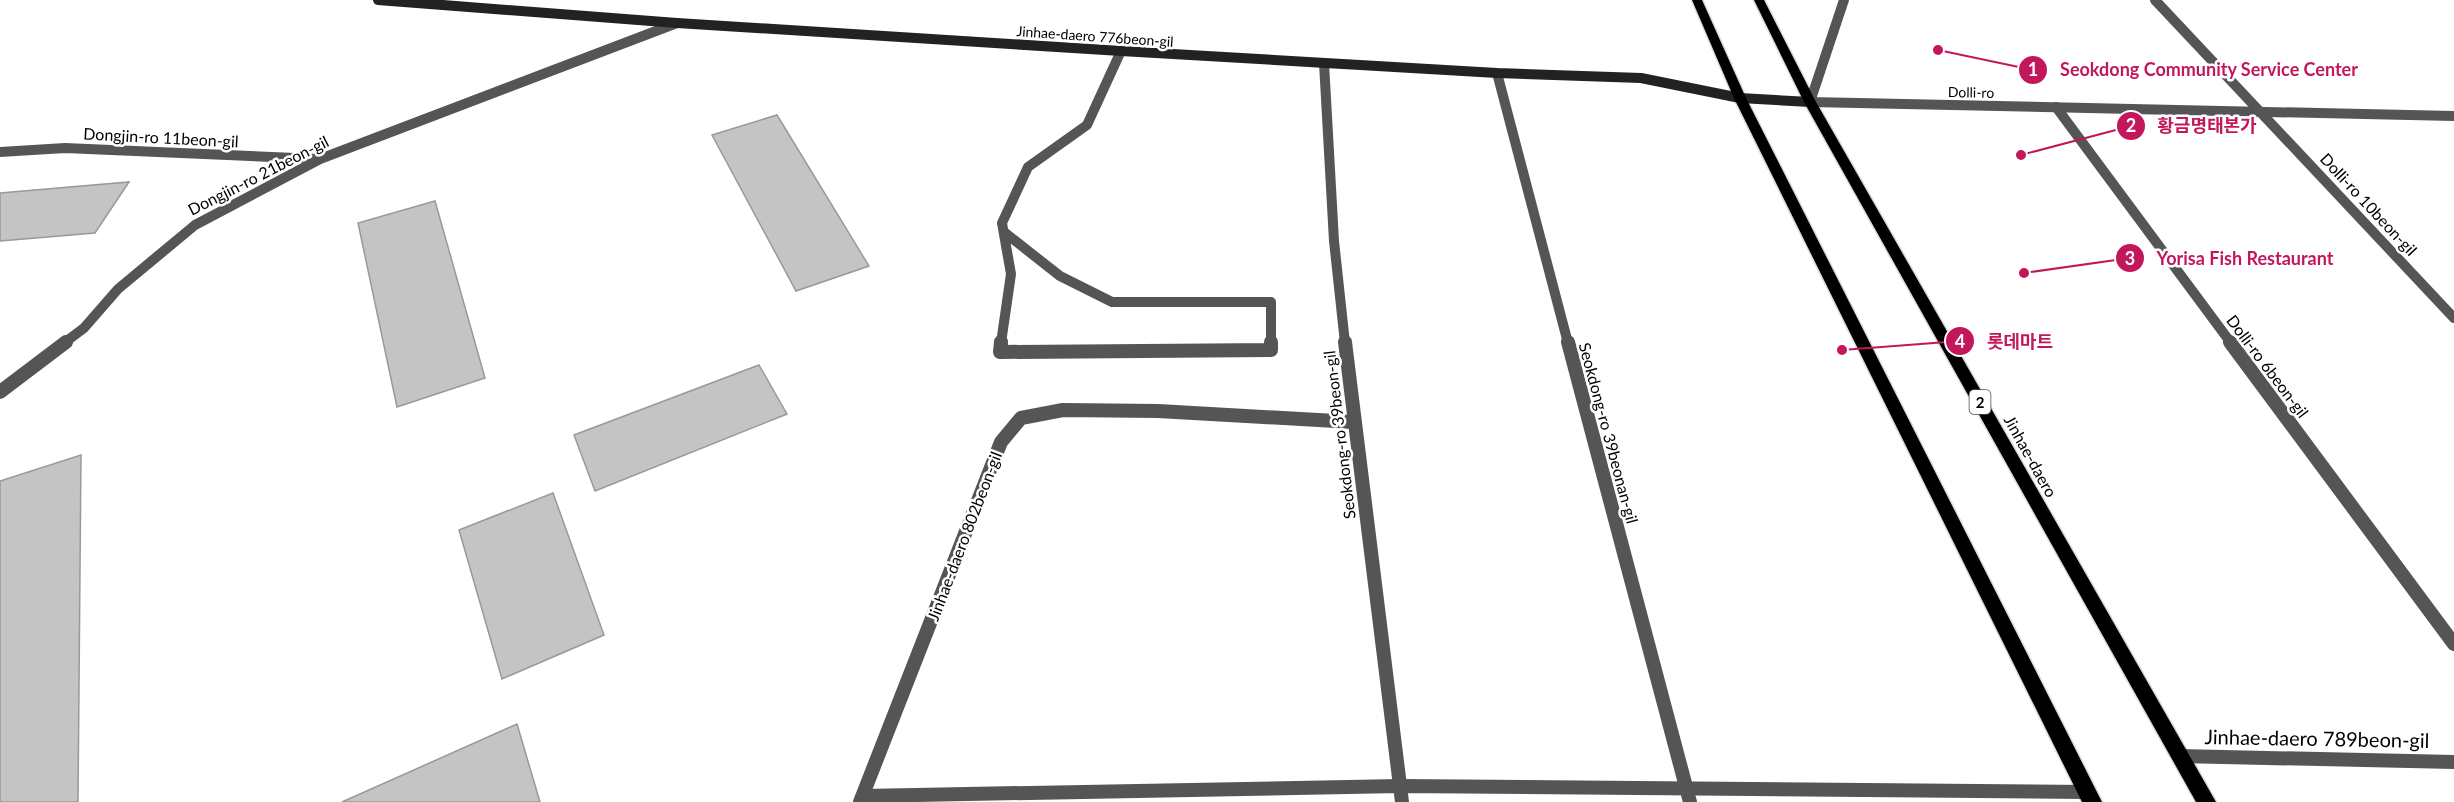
<svg xmlns="http://www.w3.org/2000/svg" width="2454" height="802" viewBox="0 0 2454 802" font-family="Lato,'Noto Sans KR',sans-serif">
<rect width="100%" height="100%" fill="#fff"/>
<g fill="#c4c4c4" stroke="#999" stroke-width="1.5">
<polygon points="777,115 869,266 796,291 712,135"/>
<polygon points="129,182 95,233 0,241 0,193"/>
<polygon points="435,201 485,378 397,407 358,223"/>
<polygon points="759,365 787,414 595,491 574,435"/>
<polygon points="81,455 78,802 0,802 0,481"/>
<polygon points="553,493 604,635 502,679 459,530"/>
<polygon points="517,724 540,802 342,802"/>
</g>
<g fill="none" stroke-linecap="round" stroke-linejoin="round">
<g stroke="#dbdbdb" stroke-width="3">
<g id="primary">
<polygon points="1692,0 1702,0 1746,98 2102,802 2082,802 1734,98"/>
<polygon points="1754,0 1764,0 1816,102 2216,802 2196,802 1804,102"/>
</g>
</g>
<g stroke="#555" stroke-width="10">
<polyline points="1844,0 1810,102 2454,116"/>
<polyline points="2155,0 2454,318"/>
<polyline points="1324,63 1334,241 1345,343"/>
<polyline points="1497,73 1568,343"/>
<polyline points="2056,107 2231,343"/>
<polyline points="0,152 65,148 319,159"/>
<polyline points="1004,232 1060,276 1112,302 1271,302 1271,343"/>
<polyline points="64,343 84,328 118,289 195,225 320,159 677,23"/>
<polyline points="1001,343 1011,274 1002,223 1028,167 1087,125 1121,51"/>
</g>
<g stroke="#555" stroke-width="14">
<polyline points="1001,342 1000,352 1271,350 1271,342"/>
<polyline points="1345,342 1402,802"/>
<polyline points="1568,342 1690,802"/>
<polyline points="2230,342 2454,644"/>
<polyline points="0,392 66,342"/>
<polyline points="2179,756 2454,762"/>
<polyline points="863,796 1400,786 2087,792"/>
<polyline points="860,802 1001,442 1021,418 1063,410 1158,411 1353,422"/>
</g>
<polyline stroke="#222" stroke-width="10" points="378,0 677,23 1121,51 1497,73 1641,78 1740,98 1810,102"/>
<use href="#primary" fill="#000" fill-rule="evenodd"/>
</g>
<g text-anchor="middle" dominant-baseline="central" stroke-width="5" stroke-linejoin="round" paint-order="stroke">
<g font-size="14" fill="#000" stroke="#fff">
<text transform="translate(1095 36) rotate(4)">Jinhae-daero 776beon-gil</text>
<text transform="translate(1971 92) rotate(1)">Dolli-ro</text>
</g>
<rect fill="#fff" stroke="#4c4c4c" stroke-width="1.5" x="1969.5" y="390" width="21" height="24" rx="4.5"/>
<g font-size="15" font-weight="bold" fill="#000">
<text x="1980" y="402">2</text>
</g>
<g font-size="16" fill="#000" stroke="#fff">
<text transform="translate(161 137) rotate(3)">Dongjin-ro 11beon-gil</text>
<text transform="translate(258 175) rotate(-27)">Dongjin-ro 21beon-gil</text>
<text transform="translate(2369 204) rotate(47)">Dolli-ro 10beon-gil</text>
<text transform="translate(2268 366) rotate(53)">Dolli-ro 6beon-gil</text>
<text transform="translate(1609 433) rotate(75)">Seokdong-ro 39beonan-gil</text>
<text transform="translate(1339 435) rotate(-97)">Seokdong-ro 39beon-gil</text>
<text transform="translate(2031 456) rotate(61)">Jinhae-daero</text>
<text transform="translate(964 536) rotate(-69)">Jinhae-daero 802beon-gil</text>
</g>
<g font-size="20" fill="#000" stroke="#fff">
<text transform="translate(2317 738) rotate(1)">Jinhae-daero 789beon-gil</text>
</g>
</g>
<path fill="none" stroke="#c2185b" stroke-width="2" d="M1938 50L2033 70M2021 155L2131 126M2024 273L2130 258M1842 350L1960 341"/>
<g fill="#c2185b" stroke="#fff" stroke-width="2">
<circle cx="1938" cy="50" r="6"/>
<circle cx="2021" cy="155" r="6"/>
<circle cx="2024" cy="273" r="6"/>
<circle cx="1842" cy="350" r="6"/>
<circle cx="2033" cy="70" r="15"/>
<circle cx="2131" cy="126" r="15"/>
<circle cx="2130" cy="258" r="15"/>
<circle cx="1960" cy="341" r="15"/>
</g>
<g font-size="18" text-anchor="middle" font-weight="bold" fill="#fff">
<text x="2033" y="76">1</text>
<text x="2131" y="132">2</text>
<text x="2130" y="265">3</text>
<text x="1960" y="348">4</text>
</g>
<g font-size="18" text-anchor="middle" font-weight="bold" fill="#c2185b" stroke="#fff" stroke-width="5" stroke-linejoin="round" paint-order="stroke">
<text x="2209" y="76">Seokdong Community Service Center</text>
<text x="2207" y="132">황금명태본가</text>
<text x="2245" y="265">Yorisa Fish Restaurant</text>
<text x="2020" y="348">롯데마트</text>
</g>
</svg>
